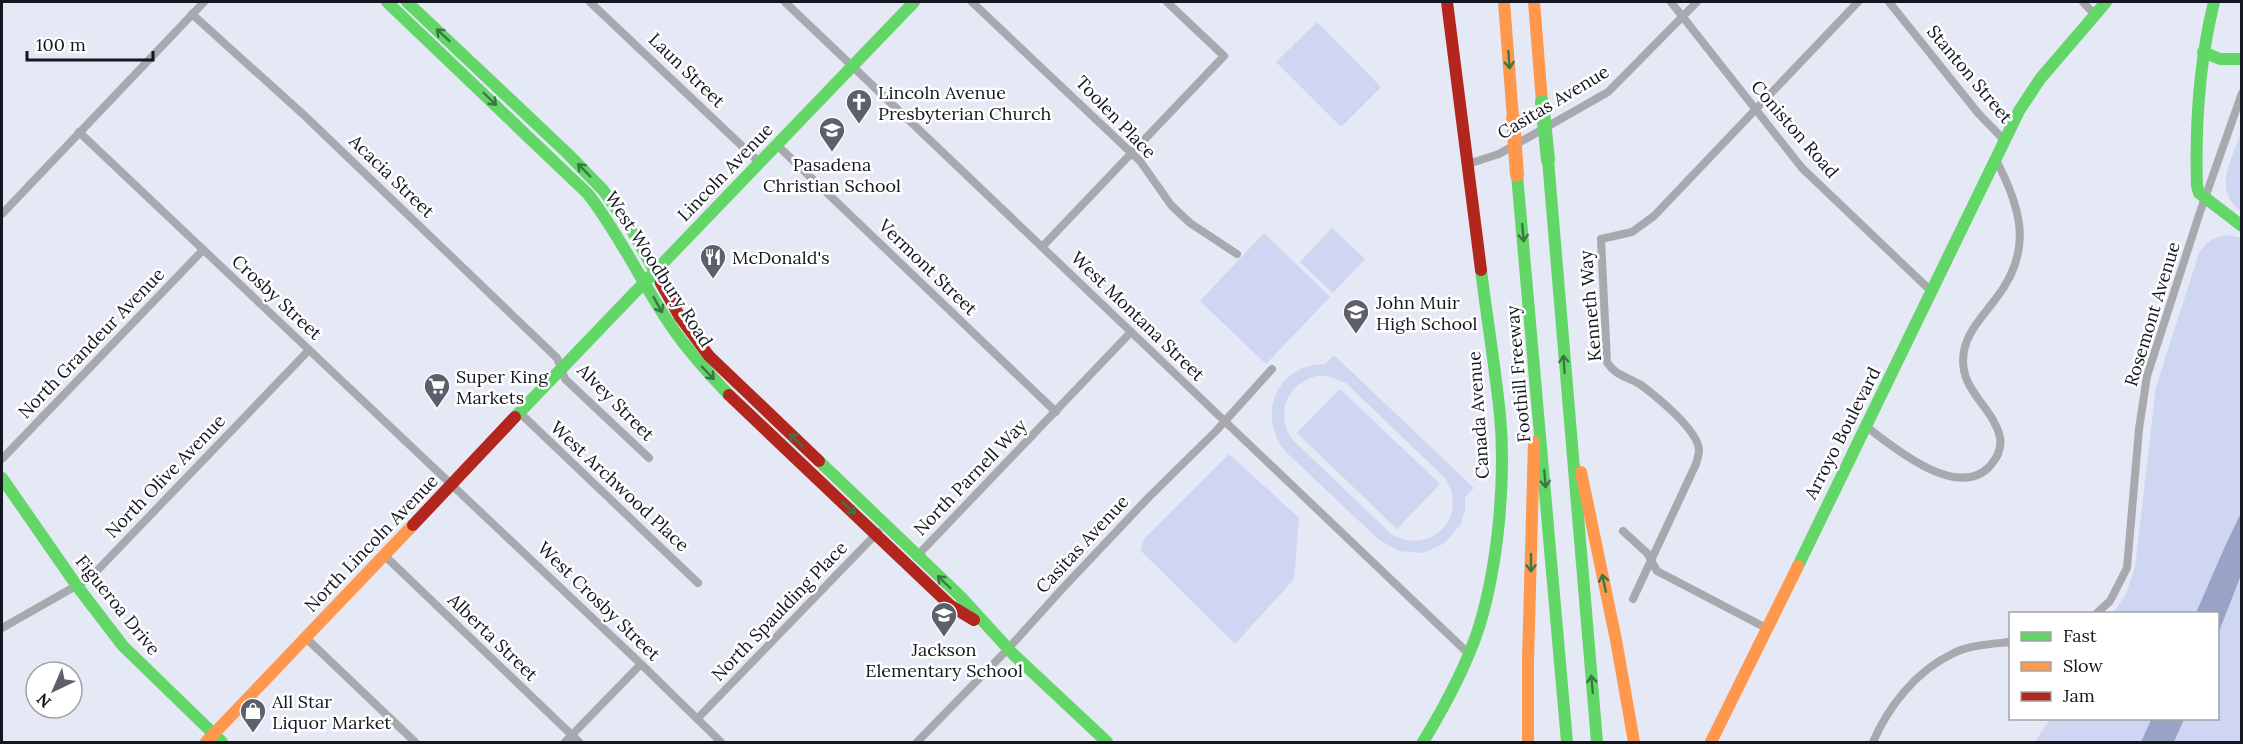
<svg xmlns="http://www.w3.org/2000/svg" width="2243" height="744" viewBox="0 0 2243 744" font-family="Lora,serif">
<rect width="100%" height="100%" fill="#e5e8f5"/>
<g fill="#ced6f1" fill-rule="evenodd">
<polygon points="1317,22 1381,87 1341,127 1276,62"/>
<path d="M2241,132L2242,211H2241C2212,190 2232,160 2241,132Z"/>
<polygon points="1332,228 1365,259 1333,293 1300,262"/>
<polygon points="1264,233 1330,297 1266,364 1200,301"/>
<path d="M2226,235L2242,238L2241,742H2035L2050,719L2218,718V614L2113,613L2126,594L2135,567L2156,387L2199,253C2206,242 2213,238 2226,235Z"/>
<path d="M1334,355L1474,488L1465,497V509L1461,524L1445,543L1423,553L1399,551L1378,539L1287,453C1255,417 1276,364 1325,364ZM1316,376H1328L1346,383L1445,478C1470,516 1431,557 1391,534L1292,439C1275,414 1287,384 1316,376Z"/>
<polygon points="1340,389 1440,484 1397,529 1297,433"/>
<polygon points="1229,454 1299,518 1294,579 1235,644 1140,550 1145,538"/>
</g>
<g fill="#99a3c6">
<polygon points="2241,513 2241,575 2218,634 2218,614 2196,613 2226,544"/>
<polygon points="2152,718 2184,719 2174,742 2141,742"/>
</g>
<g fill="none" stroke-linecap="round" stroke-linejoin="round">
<g stroke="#a8a9af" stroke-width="8">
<polyline points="590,2 760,163"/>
<polyline points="785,2 1469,654"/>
<polyline points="972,2 1140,161 1171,205 1190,223 1237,254"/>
<polyline points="1671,2 1802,168 1932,292"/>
<polyline points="1889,2 1978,113 2004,140"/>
<polyline points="2083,2 2095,15"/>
<polyline points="192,14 305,116 557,358 565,379 649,458"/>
<polyline points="79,132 641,664 721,742"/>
<polyline points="777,145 1056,412"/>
<polyline points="1468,164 1499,154 1608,92 1697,2"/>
<polyline points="2,214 204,2"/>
<polyline points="1042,247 1224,56 1167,2"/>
<polyline points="520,413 698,583"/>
<path d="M1867,427C1894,448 1958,501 1990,466C1998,457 2002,448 2000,437C1992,404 1957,390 1964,351C1968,331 1982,317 1994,301C2034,252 2022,209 1995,158"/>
<polyline points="2,459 203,250"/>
<polyline points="1623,531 1647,553 1657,571 1768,629"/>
<polyline points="384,555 579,742"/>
<polyline points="916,557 1131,332"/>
<path d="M1633,599L1696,464C1697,460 1699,454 1699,450C1698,430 1657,397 1641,385C1629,377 1615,376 1607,362L1601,239L1632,232L1654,216L1858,2"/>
<polyline points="2096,614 2110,601 2127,568 2139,429 2147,376 2200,212 2242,93"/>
<polyline points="2,628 90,578 309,350"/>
<polyline points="306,638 415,742"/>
<polyline points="697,719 878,532"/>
<polyline points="565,742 641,664"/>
<polyline points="917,742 1007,650 1062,589 1148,498 1216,431 1272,369"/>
<path d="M1873,742C1888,707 1916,671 1952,654C1968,645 1992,644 2010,642"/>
</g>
<g stroke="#63d668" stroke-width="12">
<path d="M387,2L588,194C619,234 640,279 667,320C685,348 707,372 729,395"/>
<polyline points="407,2 568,154 603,190 633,232 661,283"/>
<path d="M2214,2C2199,63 2195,123 2197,186L2199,193L2242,226"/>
<polyline points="2203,52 2220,59 2242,59"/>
<polyline points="1548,160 1597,742"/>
<polyline points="1517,175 1567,742"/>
<polyline points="515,417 914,2"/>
<polyline points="819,461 961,597 1013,654 1107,742"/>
<polyline points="2,478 77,586 123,646 222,742"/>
<polyline points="1798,566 2019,111 2040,79 2106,2"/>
<path d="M1423,742C1445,706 1466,667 1479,627C1498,565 1506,480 1500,415C1495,367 1487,318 1481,270"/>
</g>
<g stroke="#ff974d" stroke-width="12">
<polyline points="1504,2 1513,118"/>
<polyline points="1534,2 1542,102"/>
<polyline points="1581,472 1616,640 1634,742"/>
<polyline points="206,742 413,525"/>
<polyline points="1528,742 1528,660 1534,442"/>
<polyline points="1711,742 1798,566"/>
</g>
<g stroke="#b3261e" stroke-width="12">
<polyline points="1447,2 1481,270"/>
<polyline points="661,283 680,317 709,356 819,461"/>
<polyline points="729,395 951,606 974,620"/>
<polyline points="413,525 515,417"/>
</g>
<polyline stroke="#63d668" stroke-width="14" points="1542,102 1548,160"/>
<polyline stroke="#ff974d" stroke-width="14" points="1513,118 1517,175"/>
</g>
<defs><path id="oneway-shaft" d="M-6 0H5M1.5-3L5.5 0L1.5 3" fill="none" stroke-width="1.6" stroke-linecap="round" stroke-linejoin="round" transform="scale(1.5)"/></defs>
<g stroke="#3c7644">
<use href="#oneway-shaft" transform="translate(443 35) rotate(-137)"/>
<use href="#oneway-shaft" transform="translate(1509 60) rotate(86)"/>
<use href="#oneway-shaft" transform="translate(490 99) rotate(44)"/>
<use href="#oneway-shaft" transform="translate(584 170) rotate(-134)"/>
<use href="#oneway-shaft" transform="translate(1523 233) rotate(85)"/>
<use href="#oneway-shaft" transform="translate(658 305) rotate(61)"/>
<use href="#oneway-shaft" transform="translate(1564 364) rotate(-94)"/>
<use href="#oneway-shaft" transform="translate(708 373) rotate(46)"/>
<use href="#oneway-shaft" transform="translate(796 440) rotate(-136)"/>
<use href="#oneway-shaft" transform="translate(1545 479) rotate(85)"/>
<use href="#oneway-shaft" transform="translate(849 508) rotate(43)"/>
<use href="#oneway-shaft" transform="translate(1531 563) rotate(90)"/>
<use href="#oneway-shaft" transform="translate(944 582) rotate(-136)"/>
<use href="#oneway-shaft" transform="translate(1604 583) rotate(-102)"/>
<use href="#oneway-shaft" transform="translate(1592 684) rotate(-95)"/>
</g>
<defs>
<g id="church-pin" transform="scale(1.35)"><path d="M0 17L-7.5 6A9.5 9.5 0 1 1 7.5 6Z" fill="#5d606a" stroke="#fff"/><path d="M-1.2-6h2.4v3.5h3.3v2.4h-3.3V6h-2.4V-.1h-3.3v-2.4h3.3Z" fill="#fff"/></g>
<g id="school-pin" transform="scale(1.35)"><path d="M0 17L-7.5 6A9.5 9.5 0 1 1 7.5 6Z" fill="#5d606a" stroke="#fff"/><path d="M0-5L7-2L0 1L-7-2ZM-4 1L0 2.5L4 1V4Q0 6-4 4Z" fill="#fff"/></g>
<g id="restaurant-pin" transform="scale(1.35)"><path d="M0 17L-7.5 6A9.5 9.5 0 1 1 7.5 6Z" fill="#5d606a" stroke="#fff"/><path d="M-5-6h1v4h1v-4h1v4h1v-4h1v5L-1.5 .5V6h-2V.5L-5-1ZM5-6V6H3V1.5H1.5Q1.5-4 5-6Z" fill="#fff"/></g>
<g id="supermarket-pin" transform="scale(1.35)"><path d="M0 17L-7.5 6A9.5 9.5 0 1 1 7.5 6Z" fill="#5d606a" stroke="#fff"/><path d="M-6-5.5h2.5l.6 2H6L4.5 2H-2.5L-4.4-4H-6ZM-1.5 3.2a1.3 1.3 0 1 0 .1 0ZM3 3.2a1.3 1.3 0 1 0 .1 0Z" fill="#fff"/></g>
<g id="shop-pin" transform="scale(1.35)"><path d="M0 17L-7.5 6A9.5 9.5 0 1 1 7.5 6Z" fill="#5d606a" stroke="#fff"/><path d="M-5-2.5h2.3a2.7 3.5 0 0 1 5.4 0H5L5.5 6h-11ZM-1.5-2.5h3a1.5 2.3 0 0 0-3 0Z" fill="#fff"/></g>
</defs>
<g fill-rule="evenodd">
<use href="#church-pin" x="859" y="102"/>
<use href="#school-pin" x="832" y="130"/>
<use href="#restaurant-pin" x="713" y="257"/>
<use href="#school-pin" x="1356" y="312"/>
<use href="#supermarket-pin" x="437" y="386"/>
<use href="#school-pin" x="944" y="615"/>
<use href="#shop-pin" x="253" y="711"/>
</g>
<g text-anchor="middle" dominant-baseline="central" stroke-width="5" stroke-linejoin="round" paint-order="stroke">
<g font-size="18" fill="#14171f" stroke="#fff">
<text transform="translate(687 70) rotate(44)">Laun Street</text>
<text transform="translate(1970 74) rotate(50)">Stanton Street</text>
<text transform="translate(1553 102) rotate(-31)">Casitas Avenue</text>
<text transform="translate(1116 117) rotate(46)">Toolen Place</text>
<text transform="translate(1795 129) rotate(49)">Coniston Road</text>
<text transform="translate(725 172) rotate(-46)">Lincoln Avenue</text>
<text transform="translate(392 176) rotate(44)">Acacia Street</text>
<text transform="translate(928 267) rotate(44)">Vermont Street</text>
<text transform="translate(659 269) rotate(57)">West Woodbury Road</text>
<text transform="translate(277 297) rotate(43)">Crosby Street</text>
<text transform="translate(1590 306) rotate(-95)">Kenneth Way</text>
<text transform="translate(2152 314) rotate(-73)">Rosemont Avenue</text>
<text transform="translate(1138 316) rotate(44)">West Montana Street</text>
<text transform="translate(91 343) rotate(-46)">North Grandeur Avenue</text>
<text transform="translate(1518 374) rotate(-95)">Foothill Freeway</text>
<text transform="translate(616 402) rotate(45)">Alvey Street</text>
<text transform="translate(1478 415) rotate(-94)">Canada Avenue</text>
<text transform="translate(1842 433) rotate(-63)">Arroyo Boulevard</text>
<text transform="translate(165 476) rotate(-46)">North Olive Avenue</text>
<text transform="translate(970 477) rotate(-46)">North Parnell Way</text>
<text transform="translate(620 486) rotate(43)">West Archwood Place</text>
<text transform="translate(371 543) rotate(-46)">North Lincoln Avenue</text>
<text transform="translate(1082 544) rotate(-47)">Casitas Avenue</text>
<text transform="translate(599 601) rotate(44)">West Crosby Street</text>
<text transform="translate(118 605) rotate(51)">Figueroa Drive</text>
<text transform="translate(779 611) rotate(-46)">North Spaulding Place</text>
<text transform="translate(493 637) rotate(44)">Alberta Street</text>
</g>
<g font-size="18" fill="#14171f" stroke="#fff" text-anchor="start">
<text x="878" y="92">Lincoln Avenue<tspan x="878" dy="21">Presbyterian Church</tspan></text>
<text x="832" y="164" text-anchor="middle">Pasadena<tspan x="832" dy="21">Christian School</tspan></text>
<text x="732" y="257">McDonald's</text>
<text x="1376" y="302">John Muir<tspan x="1376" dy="21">High School</tspan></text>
<text x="456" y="376">Super King<tspan x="456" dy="21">Markets</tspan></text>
<text x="944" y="649" text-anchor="middle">Jackson<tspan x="944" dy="21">Elementary School</tspan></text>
<text x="272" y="701">All Star<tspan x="272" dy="21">Liquor Market</tspan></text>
</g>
</g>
<rect width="2243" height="744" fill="none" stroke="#14171f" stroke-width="6"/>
<rect x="2009" y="612" width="210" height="108" fill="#ffffff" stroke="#a1a2a5" stroke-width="1.5"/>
<rect x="2021" y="632" width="30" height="9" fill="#63d668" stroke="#a1a2a5" stroke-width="1.5"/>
<text x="2063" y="642" font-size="18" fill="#14171f">Fast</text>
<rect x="2021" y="662" width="30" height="9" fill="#ff974d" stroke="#a1a2a5" stroke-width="1.5"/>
<text x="2063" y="672" font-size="18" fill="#14171f">Slow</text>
<rect x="2021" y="692" width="30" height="9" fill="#b3261e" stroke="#a1a2a5" stroke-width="1.5"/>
<text x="2063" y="702" font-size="18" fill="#14171f">Jam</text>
<g transform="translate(54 690) rotate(224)"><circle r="28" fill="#ffffff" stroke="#a1a2a5" stroke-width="1.5"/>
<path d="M0-4.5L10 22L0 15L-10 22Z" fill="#5d606a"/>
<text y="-9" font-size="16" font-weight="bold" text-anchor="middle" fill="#14171f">N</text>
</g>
<path d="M27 51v9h126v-9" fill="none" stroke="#14171f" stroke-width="3"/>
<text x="36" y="51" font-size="18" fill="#14171f" stroke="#ffffff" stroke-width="4.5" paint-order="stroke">100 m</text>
</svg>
